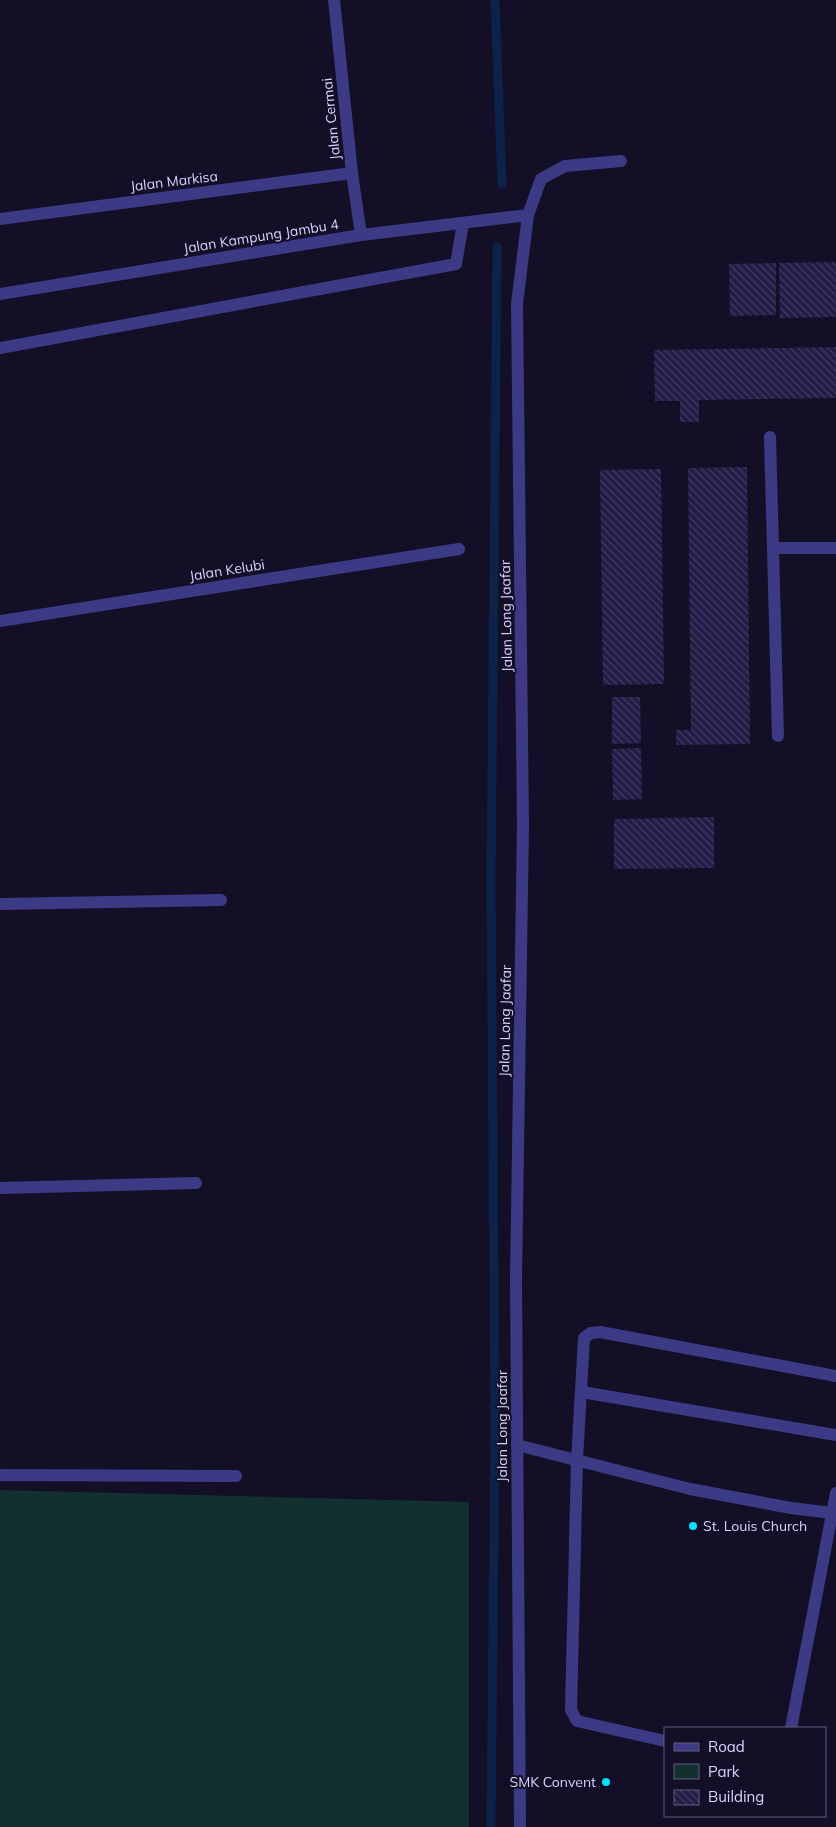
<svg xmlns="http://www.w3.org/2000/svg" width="836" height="1827" viewBox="0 0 836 1827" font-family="Mulish,sans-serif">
<defs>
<pattern id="building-back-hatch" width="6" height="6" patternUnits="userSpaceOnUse" patternTransform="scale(1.25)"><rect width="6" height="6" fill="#241b47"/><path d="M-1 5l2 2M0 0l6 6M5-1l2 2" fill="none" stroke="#433b63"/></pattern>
</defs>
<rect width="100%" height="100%" fill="#130f26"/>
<polygon fill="#12302f" points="0,1490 469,1502 469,1827 0,1827"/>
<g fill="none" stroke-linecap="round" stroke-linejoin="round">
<g stroke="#0c2248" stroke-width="9">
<polyline points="495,0 502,184"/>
<polyline points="491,1827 495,1428 491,880 497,247"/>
</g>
</g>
<g fill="url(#building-back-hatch)">
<polygon points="836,262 836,317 780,318 779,263"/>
<polygon points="776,263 776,315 730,316 729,264"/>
<polygon points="836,347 836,398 699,400 699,422 680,422 680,401 655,401 654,350"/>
<polygon points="747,467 750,744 676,745 676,730 691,730 688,468"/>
<polygon points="661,469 664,684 603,685 600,470"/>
<polygon points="612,697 640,697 641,743 612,744"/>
<polygon points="641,748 642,799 613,800 612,749"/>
<polygon points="714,817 714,868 614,869 614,819"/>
</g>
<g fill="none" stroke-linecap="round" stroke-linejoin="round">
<g stroke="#3d3a85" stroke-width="12">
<polyline points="528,215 541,179 565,166 621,161"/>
<polyline points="770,437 778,736"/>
<polyline points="773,548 836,548"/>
<polyline points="582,1392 836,1435"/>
<polyline points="517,1445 690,1489 791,1508 832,1513"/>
<polyline points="0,1475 236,1476"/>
<polyline points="791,1728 836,1493"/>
<polyline points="665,1741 577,1721 571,1710 577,1460 584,1338 591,1333 600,1332 836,1376"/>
</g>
<g stroke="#3d3a85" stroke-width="12">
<polyline points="334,0 352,173 361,235"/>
<polyline points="0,219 352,173"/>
<polyline points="0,294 361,235 528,215 517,304 523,825 516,1279 520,1827"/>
<polyline points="0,348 456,264 463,223"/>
<polyline points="0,621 459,549"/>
<polyline points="0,904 221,900"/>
<polyline points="0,1188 196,1183"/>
</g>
</g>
<g fill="#00e5ff" stroke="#130f26" stroke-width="2">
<circle cx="693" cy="1526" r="5"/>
<circle cx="606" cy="1782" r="5"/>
</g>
<g text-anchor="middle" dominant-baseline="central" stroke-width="4" stroke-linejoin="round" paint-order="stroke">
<g font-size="14" fill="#d9d4ff" stroke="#130f26">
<text transform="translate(331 119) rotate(-96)">Jalan Cermai</text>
<text transform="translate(174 181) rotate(-7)">Jalan Markisa</text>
<text transform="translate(261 236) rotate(-9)">Jalan Kampung Jambu 4</text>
<text transform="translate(227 570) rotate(-9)">Jalan Kelubi</text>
<text transform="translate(506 616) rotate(-91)">Jalan Long Jaafar</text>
<text transform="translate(505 1021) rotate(-89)">Jalan Long Jaafar</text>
<text transform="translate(502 1426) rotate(-90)">Jalan Long Jaafar</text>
</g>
<g font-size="14" fill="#d9d4ff" stroke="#130f26" text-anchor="start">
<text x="703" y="1526">St. Louis Church</text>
<text x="596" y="1782" text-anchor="end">SMK Convent</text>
</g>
</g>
<rect x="664" y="1727" width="162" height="90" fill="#130f26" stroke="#625e7d"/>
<rect x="674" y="1743" width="25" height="8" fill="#3d3a85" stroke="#625e7d"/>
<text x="708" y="1752" font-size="15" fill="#d9d4ff">Road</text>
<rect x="674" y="1764" width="25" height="15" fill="#12302f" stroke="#625e7d"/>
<text x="708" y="1777" font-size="15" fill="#d9d4ff">Park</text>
<rect x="674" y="1790" width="25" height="15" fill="url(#building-back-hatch)" stroke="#625e7d"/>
<text x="708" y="1802" font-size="15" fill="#d9d4ff">Building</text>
</svg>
